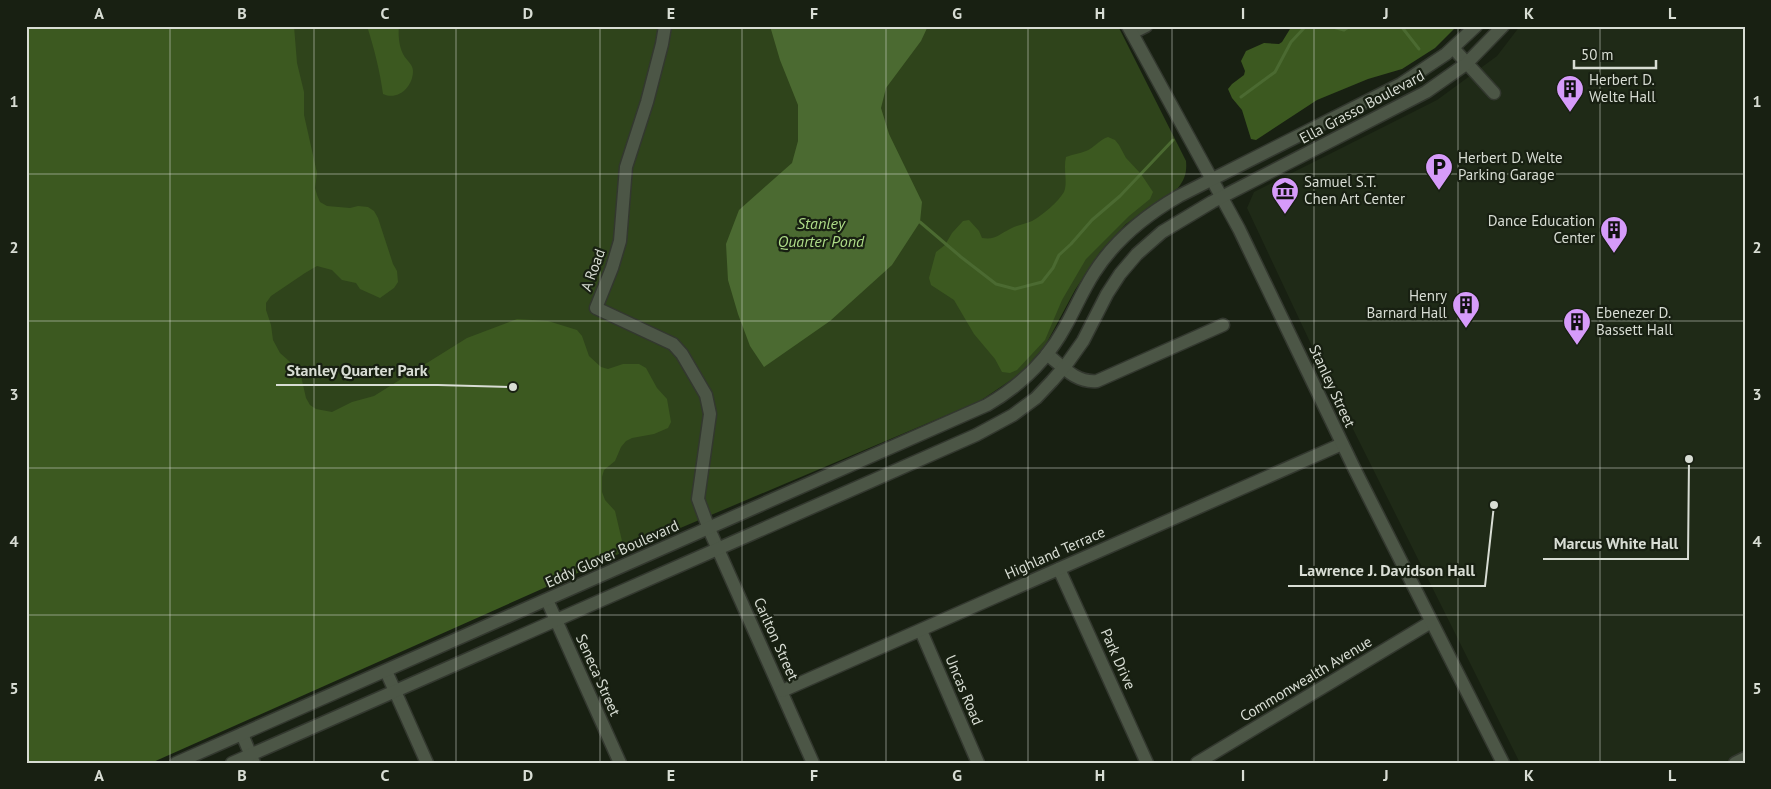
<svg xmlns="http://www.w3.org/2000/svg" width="1771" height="789" viewBox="0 0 1771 789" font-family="'PT Sans',sans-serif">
<rect width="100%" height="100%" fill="#182012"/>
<!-- built -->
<polygon fill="#1f2a17" points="1520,26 1745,26 1745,763 1520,763 1318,359 1247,208 1254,192 1437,100 1497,56"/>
<!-- green -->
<path fill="#2f441b" d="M26,26H1118L1186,161C1187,172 1185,179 1178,188L1126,224L1100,252L1075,290L1045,346L1020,374L980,401L126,763H26Z"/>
<!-- forest -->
<g fill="#3c5920">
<polygon points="26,26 294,26 297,63 304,92 304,115 317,173 315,188 317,195 320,202 327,206 350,208 358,206 368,207 374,211 378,218 393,264 397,271 398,282 394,288 380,298 360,289 356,283 342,280 332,270 317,266 305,273 271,296 266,303 266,310 271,325 273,340 280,353 298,369 301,376 306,398 310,405 316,409 332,412 352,402 374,396 467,338 517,319 548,321 577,330 582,336 589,356 601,367 608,369 623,364 639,364 646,368 657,388 667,399 671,422 668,428 654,434 632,438 626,441 621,447 615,461 604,470 602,477 602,492 605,500 615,511 622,541 614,553 598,564 151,763 26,763"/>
<path d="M367,26H399C398,35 399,46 403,54C406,60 413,64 413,71C413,87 398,101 383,94C380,71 374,48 367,26Z"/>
<polygon points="1295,26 1457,26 1435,48 1402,69 1368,79 1317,100 1256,140 1251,139 1242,110 1232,98 1228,89 1232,84 1244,75 1245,71 1241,61 1246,51 1264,43 1279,44 1282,42 1290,29"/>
<path d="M1108,137L1115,140L1119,145L1126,158L1141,174L1153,192L1150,199L1129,216L1086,259L1062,300L1045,340L1017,370L1010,373L1002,372L995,359L974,334L954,300L931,285L929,278L936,252L945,245L952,233L963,221L969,220L979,231L982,238C997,240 999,234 1010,229C1017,225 1025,224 1032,221C1043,215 1058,202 1064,192C1068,182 1063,169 1066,157C1073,154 1079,154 1086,151C1094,148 1099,140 1108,137Z"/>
</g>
<!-- water -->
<polygon fill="#4b6a31" points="770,26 928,26 921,41 886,88 881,108 889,134 922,202 920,222 892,265 830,321 764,367 750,346 738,314 728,280 726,244 739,210 792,163 798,141 798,105 780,60"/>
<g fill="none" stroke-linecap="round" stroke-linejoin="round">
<!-- stream -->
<g stroke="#4b6a31" stroke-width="3">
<polyline points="1329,26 1344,30 1350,26"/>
<polyline points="1401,26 1419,49"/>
<polyline points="1241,97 1275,72 1291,42 1306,26"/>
<polyline points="920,222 961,257 996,284 1015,289 1042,282 1053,268 1059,255 1071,244 1092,220 1120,196 1173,140"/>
</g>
<defs>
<g id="street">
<polyline points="665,26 662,44 647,102 626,167 620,241 612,268 596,308 673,344 682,354 706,395 710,414 698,499 709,529 813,763"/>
<polyline points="1132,33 1146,26"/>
<polyline points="1453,48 1494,93"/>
<path d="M1047,354C1063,367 1076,383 1097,381L1223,325"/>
<polyline points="1059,569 1147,763"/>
<polyline points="547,600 620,763"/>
<polyline points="921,631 978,763"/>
<polyline points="386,671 427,763"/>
<polyline points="782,691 1342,444"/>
<polyline points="242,734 254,763"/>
<polyline points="1197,763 1431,622"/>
</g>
<g id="secondary">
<polyline points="1128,26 1239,229 1355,470 1503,763"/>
<path d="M176,763L987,405C1020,386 1047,360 1065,327C1075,309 1083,290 1094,273C1115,240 1146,215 1179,196L1401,84L1446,54L1476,26"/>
<polyline points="232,763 976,435 1013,415 1036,398 1052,381 1066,365 1083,341 1107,294 1120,274 1137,254 1162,232 1212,202 1426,92 1466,64 1503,26"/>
<polyline points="1735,763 1745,758"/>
</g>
</defs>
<!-- street casing -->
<use href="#street" stroke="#33382f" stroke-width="15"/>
<!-- secondary casing -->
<use href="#secondary" stroke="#33382f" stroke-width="15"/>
<!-- street -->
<use href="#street" stroke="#4c5646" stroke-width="12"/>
<!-- secondary -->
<use href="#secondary" stroke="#4c5646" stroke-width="12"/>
</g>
<!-- grid -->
<path fill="none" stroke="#d8ddd4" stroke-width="1" stroke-opacity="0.55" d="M170,26V763M314,26V763M456,26V763M600,26V763M742,26V763M886,26V763M1028,26V763M1172,26V763M1314,26V763M1458,26V763M1600,26V763M26,174H1745M26,321H1745M26,468H1745M26,615H1745"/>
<!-- icons -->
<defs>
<symbol id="building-pin" viewBox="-11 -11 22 30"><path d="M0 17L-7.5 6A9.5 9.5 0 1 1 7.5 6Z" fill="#d69bfa" stroke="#182012"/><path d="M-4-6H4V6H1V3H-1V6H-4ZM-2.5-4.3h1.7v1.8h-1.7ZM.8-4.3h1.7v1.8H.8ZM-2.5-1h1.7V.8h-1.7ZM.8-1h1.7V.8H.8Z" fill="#111"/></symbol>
<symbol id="parking-pin" viewBox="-11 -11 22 30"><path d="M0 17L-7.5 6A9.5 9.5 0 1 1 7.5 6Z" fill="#d69bfa" stroke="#182012"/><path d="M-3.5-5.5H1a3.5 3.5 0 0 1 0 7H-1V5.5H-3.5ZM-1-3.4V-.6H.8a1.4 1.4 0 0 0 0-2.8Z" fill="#111"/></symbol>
<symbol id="museum-pin" viewBox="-11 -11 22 30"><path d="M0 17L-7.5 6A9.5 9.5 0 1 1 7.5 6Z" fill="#d69bfa" stroke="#182012"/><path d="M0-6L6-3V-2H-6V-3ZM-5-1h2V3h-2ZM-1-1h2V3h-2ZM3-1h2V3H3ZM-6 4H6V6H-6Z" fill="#111"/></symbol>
</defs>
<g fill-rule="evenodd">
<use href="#building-pin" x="1554" y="73" width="32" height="43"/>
<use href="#parking-pin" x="1423" y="151" width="32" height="43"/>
<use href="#museum-pin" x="1269" y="175" width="32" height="43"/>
<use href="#building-pin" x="1598" y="214" width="32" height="43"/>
<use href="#building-pin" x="1450" y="289" width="32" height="43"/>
<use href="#building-pin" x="1561" y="306" width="32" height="43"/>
</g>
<g text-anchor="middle" stroke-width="4.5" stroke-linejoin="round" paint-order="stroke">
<!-- poi labels -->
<g font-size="15" fill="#d8ddd4" stroke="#182012" text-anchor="start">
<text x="1589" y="85">Herbert D.<tspan x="1589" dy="17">Welte Hall</tspan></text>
<text x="1458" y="163">Herbert D. Welte<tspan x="1458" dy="17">Parking Garage</tspan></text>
<text x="1304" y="187">Samuel S.T.<tspan x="1304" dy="17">Chen Art Center</tspan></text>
<text x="1595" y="226" text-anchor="end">Dance Education<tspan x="1595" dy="17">Center</tspan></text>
<text x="1447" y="301" text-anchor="end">Henry<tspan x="1447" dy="17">Barnard Hall</tspan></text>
<text x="1596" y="318">Ebenezer D.<tspan x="1596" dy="17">Bassett Hall</tspan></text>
</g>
<!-- street labels -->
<g font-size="15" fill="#d8ddd4" stroke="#182012">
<text transform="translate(1362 107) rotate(-28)" y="5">Ella Grasso Boulevard</text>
<text transform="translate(593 270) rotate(-70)" y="5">A Road</text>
<text transform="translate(1332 386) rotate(65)" y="5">Stanley Street</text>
<text transform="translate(1055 553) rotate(-24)" y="5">Highland Terrace</text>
<text transform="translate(612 554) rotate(-24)" y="5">Eddy Glover Boulevard</text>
<text transform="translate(776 639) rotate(66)" y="5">Carlton Street</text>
<text transform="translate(1118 659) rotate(66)" y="5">Park Drive</text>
<text transform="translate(598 675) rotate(66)" y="5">Seneca Street</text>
<text transform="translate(1306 679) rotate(-31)" y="5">Commonwealth Avenue</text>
<text transform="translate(964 690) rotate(67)" y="5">Uncas Road</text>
</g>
<!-- water labels -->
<g font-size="16" font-style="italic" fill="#aedc88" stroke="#182012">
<text x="821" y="229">Stanley<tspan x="821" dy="18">Quarter Pond</tspan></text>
</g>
</g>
<!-- callouts -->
<path fill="none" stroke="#d8ddd4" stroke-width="2" d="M513 387L438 385H276M1689 459L1688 559H1543M1494 505L1485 586H1288"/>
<g fill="#d8ddd4" stroke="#182012" stroke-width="2">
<circle cx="513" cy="387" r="5"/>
<circle cx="1689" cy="459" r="5"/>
<circle cx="1494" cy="505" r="5"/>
</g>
<g font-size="16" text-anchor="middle" font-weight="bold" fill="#d8ddd4" stroke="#182012" stroke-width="4.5" stroke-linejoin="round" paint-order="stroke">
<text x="357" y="376">Stanley Quarter Park</text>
<text x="1616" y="549">Marcus White Hall</text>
<text x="1387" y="576">Lawrence J. Davidson Hall</text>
</g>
<!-- border -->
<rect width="1771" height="789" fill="none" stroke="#182012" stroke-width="55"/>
<!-- scale -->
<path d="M1574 60v8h82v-8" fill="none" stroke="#d8ddd4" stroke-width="2.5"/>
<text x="1581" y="60" font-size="15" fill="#d8ddd4" stroke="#182012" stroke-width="4" paint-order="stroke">50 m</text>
<rect x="28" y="28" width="1716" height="734" fill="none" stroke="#d8ddd4" stroke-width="2"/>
<g font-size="16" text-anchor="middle" font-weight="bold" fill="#d8ddd4">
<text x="99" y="19">A</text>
<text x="242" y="19">B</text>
<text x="385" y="19">C</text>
<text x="528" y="19">D</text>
<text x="671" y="19">E</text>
<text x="814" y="19">F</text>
<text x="957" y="19">G</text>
<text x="1100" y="19">H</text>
<text x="1243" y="19">I</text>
<text x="1386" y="19">J</text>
<text x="1529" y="19">K</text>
<text x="1672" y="19">L</text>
<text x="14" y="107">1</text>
<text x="1757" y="107">1</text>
<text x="14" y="253">2</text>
<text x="1757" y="253">2</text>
<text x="14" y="400">3</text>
<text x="1757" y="400">3</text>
<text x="14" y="547">4</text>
<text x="1757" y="547">4</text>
<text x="14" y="694">5</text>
<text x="1757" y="694">5</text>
<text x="99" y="781">A</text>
<text x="242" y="781">B</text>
<text x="385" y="781">C</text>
<text x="528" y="781">D</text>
<text x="671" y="781">E</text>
<text x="814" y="781">F</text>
<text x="957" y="781">G</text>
<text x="1100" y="781">H</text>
<text x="1243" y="781">I</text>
<text x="1386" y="781">J</text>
<text x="1529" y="781">K</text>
<text x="1672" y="781">L</text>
</g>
</svg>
